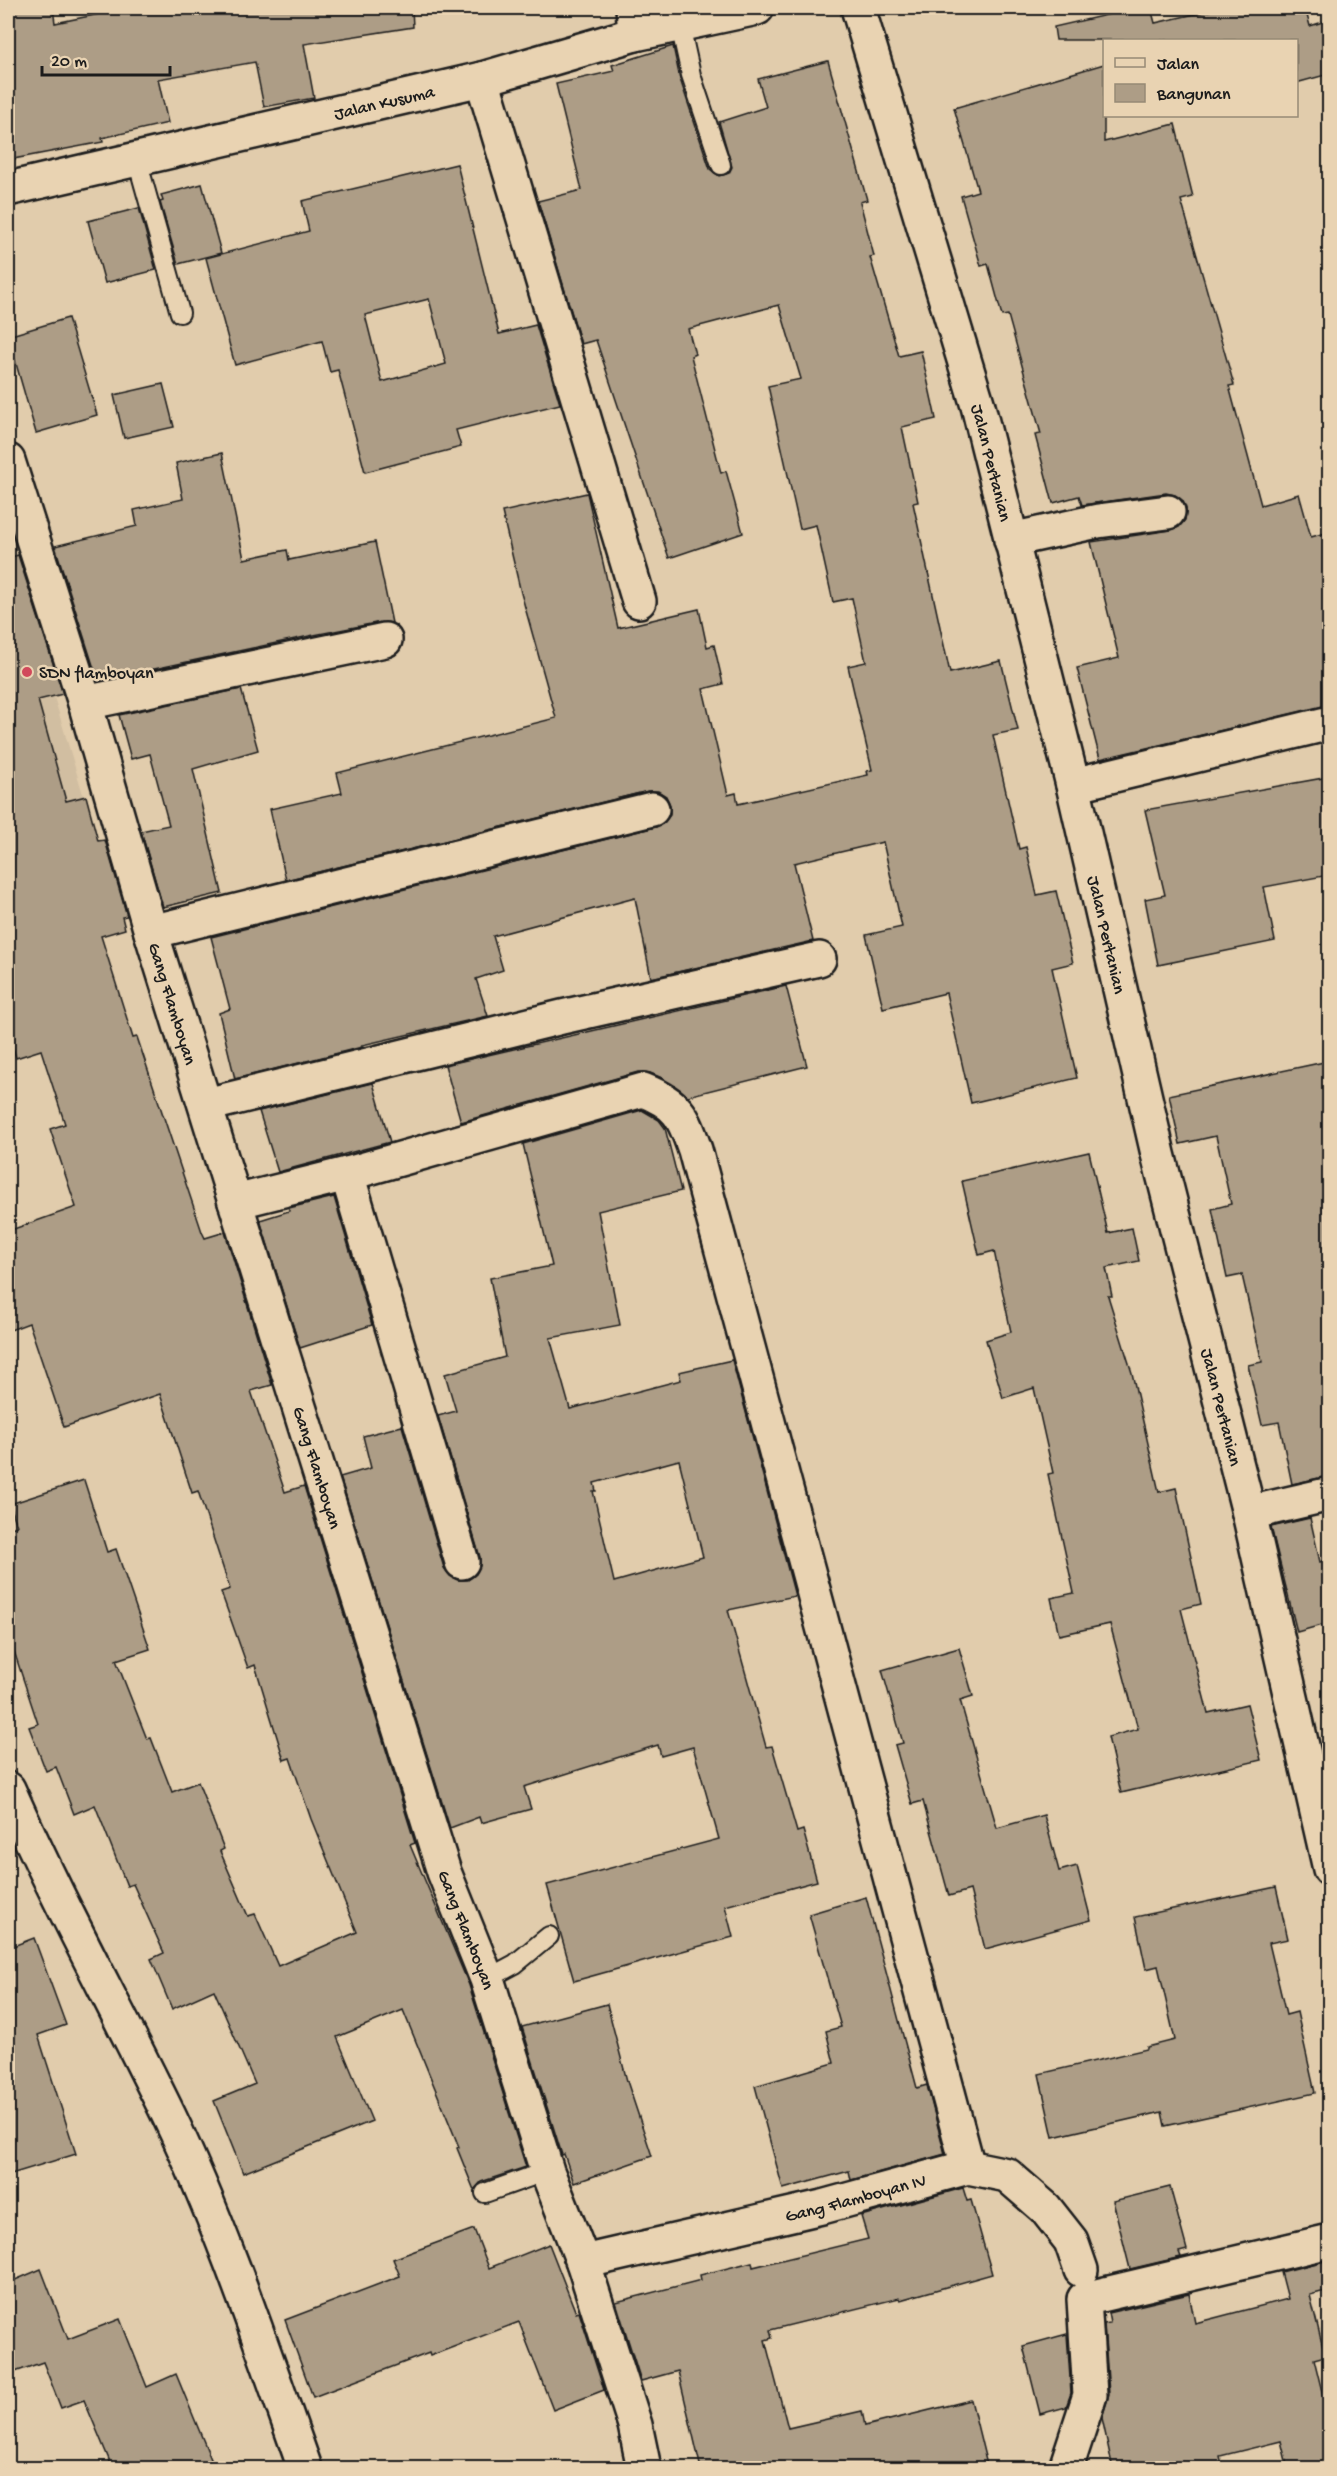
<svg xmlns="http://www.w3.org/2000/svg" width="1337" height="2476" viewBox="0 0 1337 2476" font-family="'Gochi Hand',sans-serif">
<rect width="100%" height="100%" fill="#e1ccac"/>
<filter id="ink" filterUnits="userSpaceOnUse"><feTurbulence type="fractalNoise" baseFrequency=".0167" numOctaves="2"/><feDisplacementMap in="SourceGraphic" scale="12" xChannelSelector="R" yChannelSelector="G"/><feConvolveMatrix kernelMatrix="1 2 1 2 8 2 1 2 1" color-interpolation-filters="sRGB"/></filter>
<g filter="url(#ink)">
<!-- built -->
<polygon fill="#d1bea1" points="8,542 85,801 8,824"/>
<!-- building -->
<g fill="#ad9d86" stroke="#1c1c1c" stroke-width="1.5" fill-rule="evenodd">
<polygon points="8,8 53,8 55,23 129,8 412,8 413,27 304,44 314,98 264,107 255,62 158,79 168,123 102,138 103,142 8,160"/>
<polygon points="1137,8 1151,8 1155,23 1221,8 1305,8 1310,26 1329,20 1329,74 1296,83 1296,40 1056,40 1054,27"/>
<polygon points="673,46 680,79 710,169 719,176 729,173 732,167 719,122 766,107 758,79 828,61 867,200 860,202 874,256 870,257 899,356 921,351 936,419 902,427 918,502 913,503 950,673 1001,661 1018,730 993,735 1019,849 1026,847 1037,895 1056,891 1073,963 1052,968 1077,1078 971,1103 946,993 883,1008 866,935 902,927 883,842 794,863 813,941 651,978 635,898 493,936 503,970 476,979 488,1016 362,1045 362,1047 235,1079 219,1013 230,1009 211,937 656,827 664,823 670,815 670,805 666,796 658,791 648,791 286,880 270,809 342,793 337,773 556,718 521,593 502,512 587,493 618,628 699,609 707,647 714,645 723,684 703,689 728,795 736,793 738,804 868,775 867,771 872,770 848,666 866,662 852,598 833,602 816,525 800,529 768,386 801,379 779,305 688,329 695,354 691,356 721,473 726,471 743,533 669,558 596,340 581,344 538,201 582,190 556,84 614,71 612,65"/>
<polygon points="1104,64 1104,142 1175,124 1193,197 1181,200 1234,385 1229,386 1261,505 1299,494 1311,537 1329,532 1329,705 1100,759 1077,668 1119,658 1091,542 1171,530 1179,527 1185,520 1186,509 1182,500 1175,495 1166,493 1082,505 1079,496 1053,503 1035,435 1041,434 1008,315 1002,316 988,264 981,266 961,196 978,191 954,108"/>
<path d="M457,164L499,334L536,325L560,404L456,430L461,447L365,472L338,370L330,372L322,341L235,365L206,258L309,231L302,201ZM429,299L446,364L382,382L365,315Z"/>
<polygon points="202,184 221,253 178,264 160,202 163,201 161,195"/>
<polygon points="139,208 156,270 105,283 88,221"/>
<polygon points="68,318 97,415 36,433 8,336"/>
<polygon points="163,384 174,427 124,438 114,395"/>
<polygon points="222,453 244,559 287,550 289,560 375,542 392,623 381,622 314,635 98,681 55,546 137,526 134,510 183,499 176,463"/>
<polygon points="18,555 63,694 38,700 66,801 86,796 98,841 105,840 127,916 122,917 125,929 101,936 133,1038 137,1037 202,1232 205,1238 225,1232 272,1385 251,1391 285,1492 304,1486 415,1843 410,1845 469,1985 526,2167 481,2182 474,2190 457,2148 459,2147 403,2010 337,2037 372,2121 243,2173 214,2101 255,2084 214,1990 172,2009 151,1959 164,1953 133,1884 127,1886 95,1805 74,1814 56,1767 46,1771 29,1727 38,1724 8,1633 8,1529 17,1526 10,1504 84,1480 107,1552 116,1549 150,1649 116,1660 147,1739 151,1738 172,1792 198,1782 224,1849 220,1851 248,1916 255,1914 278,1966 357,1932 311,1819 290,1758 284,1760 255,1665 248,1668 221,1592 230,1589 198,1491 192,1493 160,1394 64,1427 29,1323 8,1331 8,1231 76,1207 50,1129 65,1124 41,1050 16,1058 8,1030 8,558"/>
<polygon points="241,689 258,750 193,769 222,893 163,907 141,831 169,825 150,754 131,759 119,715"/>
<polygon points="1329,777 1329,875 1264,887 1275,941 1158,965 1145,899 1165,895 1145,810"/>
<polygon points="786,986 807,1066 688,1096 662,1078 650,1073 638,1072 461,1122 445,1065"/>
<polygon points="1329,1061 1329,1476 1292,1484 1279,1422 1262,1425 1248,1365 1262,1362 1242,1275 1227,1278 1212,1209 1231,1204 1216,1136 1180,1144 1169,1095"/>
<polygon points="373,1083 390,1142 278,1172 259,1111"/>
<path d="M642,1110L659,1120L665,1128L681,1191L598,1211L620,1325L550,1338L570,1409L681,1380L679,1372L732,1360L795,1596L728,1610L766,1747L772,1746L797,1832L803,1830L817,1881L725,1906L733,1937L574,1981L547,1885L719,1839L693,1747L661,1756L658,1745L524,1787L531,1809L481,1823L479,1817L450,1828L340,1477L371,1468L363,1436L402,1426L444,1568L450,1576L458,1580H468L476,1574L480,1566V1557L438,1416L456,1411L445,1374L505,1357L490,1278L552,1266L523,1144ZM679,1460L703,1557L614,1582L593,1491H596L594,1483Z"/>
<polygon points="1089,1152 1108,1233 1132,1228 1139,1261 1106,1268 1112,1296 1108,1296 1132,1373 1159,1492 1176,1488 1201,1604 1181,1609 1208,1713 1247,1704 1261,1760 1121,1793 1108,1737 1138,1729 1110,1624 1059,1635 1051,1598 1074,1593 1048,1474 1053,1473 1034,1388 1003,1398 986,1340 1011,1332 994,1251 979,1255 962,1181"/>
<polygon points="334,1197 372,1325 300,1348 260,1220 289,1211 289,1208"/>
<polygon points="1310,1518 1320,1562 1329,1559 1329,1623 1297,1632 1271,1527"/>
<polygon points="959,1648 973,1696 960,1700 997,1828 1044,1815 1059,1871 1077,1866 1091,1920 985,1949 970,1890 949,1896 923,1801 912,1804 895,1745 903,1743 882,1670"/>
<polygon points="1276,1887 1288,1939 1269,1943 1286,2015 1297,2012 1315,2093 1165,2126 1162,2112 1053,2137 1039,2074 1147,2049 1147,2047 1175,2040 1158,1966 1146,1969 1135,1917"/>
<polygon points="866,1897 917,2088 927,2085 945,2154 851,2180 849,2171 783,2189 755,2086 834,2063 826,2031 841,2027 809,1914"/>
<polygon points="34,1938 66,2025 38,2035 76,2154 8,2175 8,1948"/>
<polygon points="607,2004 627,2081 652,2156 574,2183 564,2154 562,2155 522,2027"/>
<polygon points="1170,2187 1187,2250 1179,2252 1181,2257 1130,2269 1113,2201"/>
<polygon points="963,2188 967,2201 971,2200 992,2274 900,2300 899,2298 770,2330 772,2338 765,2340 788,2428 862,2411 865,2426 971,2400 988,2469 701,2469 678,2371 641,2381 616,2302 701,2280 700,2275 752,2262 753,2267 868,2239 861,2216"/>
<polygon points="474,2229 489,2268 549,2244 576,2313 579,2312 604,2390 553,2410 519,2322 430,2356 429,2353 313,2397 285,2320 400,2276 393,2259"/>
<polygon points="1329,2260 1329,2290 1310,2295 1325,2356 1314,2359 1329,2420 1329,2469 1288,2469 1281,2441 1220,2456 1223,2469 1113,2469 1102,2418 1109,2394 1104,2324 1110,2323 1108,2313 1189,2294 1195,2323 1288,2299 1281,2272"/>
<polygon points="41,2269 68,2339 120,2319 147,2387 176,2374 215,2469 113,2469 84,2400 61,2408 43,2362 15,2372 8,2353 8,2283"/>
<polygon points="1067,2334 1071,2393 1066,2407 1040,2414 1023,2346"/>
</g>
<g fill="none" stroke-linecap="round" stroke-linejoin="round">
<defs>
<g id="lane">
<polyline points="680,25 691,75 721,165"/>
<polyline points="137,160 180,313"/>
<polyline points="487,1979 515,1964 549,1936"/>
<polyline points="485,2193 547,2171"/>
</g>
<g id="street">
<polyline points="633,8 635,34"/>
<path id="s1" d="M858,8L978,406L1073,785L1158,1154L1249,1513L1330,1869"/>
<polyline points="482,79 639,601"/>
<path id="s2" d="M8,461L85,703L151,932L444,1872L487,1979L547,2171L583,2262L635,2425L644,2468"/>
<polyline points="1011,540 1098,521 1168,512"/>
<polyline points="85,703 385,640"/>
<polyline points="1073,785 1330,723"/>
<polyline points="151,932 652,809"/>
<polyline points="206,1105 562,1017 819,959"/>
<polyline points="347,1174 462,1562"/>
<path d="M235,1202L347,1174L643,1090C678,1104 683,1115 695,1150L968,2167"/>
<polyline points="1249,1513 1330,1494"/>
<path d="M8,1789C57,1900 116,2007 169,2116C223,2229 263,2350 305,2468"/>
<path id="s3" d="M583,2262L822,2207L968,2167L1007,2175L1045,2208L1071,2241L1081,2270"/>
<polyline points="1066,2468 1090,2395 1084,2299 1330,2241"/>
</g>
<g id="secondary">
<path id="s4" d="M8,189L482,79L635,34L757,8"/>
</g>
</defs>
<!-- lane casing -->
<use href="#lane" stroke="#1c1c1c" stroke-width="22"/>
<!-- street casing -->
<use href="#street" stroke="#1c1c1c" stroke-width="38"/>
<!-- secondary casing -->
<use href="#secondary" stroke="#1c1c1c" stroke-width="38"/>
<!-- lane -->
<use href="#lane" stroke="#e9d3b2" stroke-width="18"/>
<!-- street -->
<use href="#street" stroke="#e9d3b2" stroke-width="33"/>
<!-- secondary -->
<use href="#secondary" stroke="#e9d3b2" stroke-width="33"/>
</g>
</g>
<!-- markers -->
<circle fill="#d1495b" stroke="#e9d3b2" stroke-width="2" cx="27" cy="672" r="6"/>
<g text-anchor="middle" stroke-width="5" stroke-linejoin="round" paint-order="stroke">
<!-- street labels -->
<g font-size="18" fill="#1c1c1c" stroke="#e9d3b2">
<text dy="6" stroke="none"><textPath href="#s4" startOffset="386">Jalan Kusuma</textPath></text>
<text dy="6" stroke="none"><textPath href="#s1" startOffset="474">Jalan Pertanian</textPath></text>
<text dy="6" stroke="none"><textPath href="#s1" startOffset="960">Jalan Pertanian</textPath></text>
<text dy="6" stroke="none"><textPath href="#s2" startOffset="567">Gang Flamboyan</textPath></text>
<text dy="6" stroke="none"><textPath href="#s1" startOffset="1446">Jalan Pertanian</textPath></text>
<text dy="6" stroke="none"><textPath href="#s2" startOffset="1053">Gang Flamboyan</textPath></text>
<text dy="6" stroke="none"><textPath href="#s2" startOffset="1539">Gang Flamboyan</textPath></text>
<text dy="6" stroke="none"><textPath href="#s3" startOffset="280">Gang Flamboyan IV</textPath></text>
</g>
<!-- poi labels -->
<g font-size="18" fill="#1c1c1c" stroke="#e9d3b2" text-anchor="start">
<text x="39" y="678">SDN flamboyan</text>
</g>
</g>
<!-- margin -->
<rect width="1337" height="2476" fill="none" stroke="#e9d3b2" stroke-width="30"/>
<rect x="15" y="15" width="1307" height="2446" fill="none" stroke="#1c1c1c" stroke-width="2" filter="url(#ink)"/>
<!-- legend -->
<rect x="1103" y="39" width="195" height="78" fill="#e9d3b2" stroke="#978a76" stroke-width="1.5"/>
<rect x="1115" y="58" width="30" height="9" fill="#e9d3b2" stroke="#978a76" stroke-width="1.5"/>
<text x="1157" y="69" font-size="18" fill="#1c1c1c">Jalan</text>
<rect x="1115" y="84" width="30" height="18" fill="#ad9d86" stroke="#978a76" stroke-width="1.5"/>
<text x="1157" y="99" font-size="18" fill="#1c1c1c">Bangunan</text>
<!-- scale -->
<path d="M42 66v9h128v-9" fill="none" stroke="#1c1c1c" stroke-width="3"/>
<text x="51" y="66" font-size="18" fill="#1c1c1c" stroke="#e9d3b2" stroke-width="4.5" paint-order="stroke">20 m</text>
</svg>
